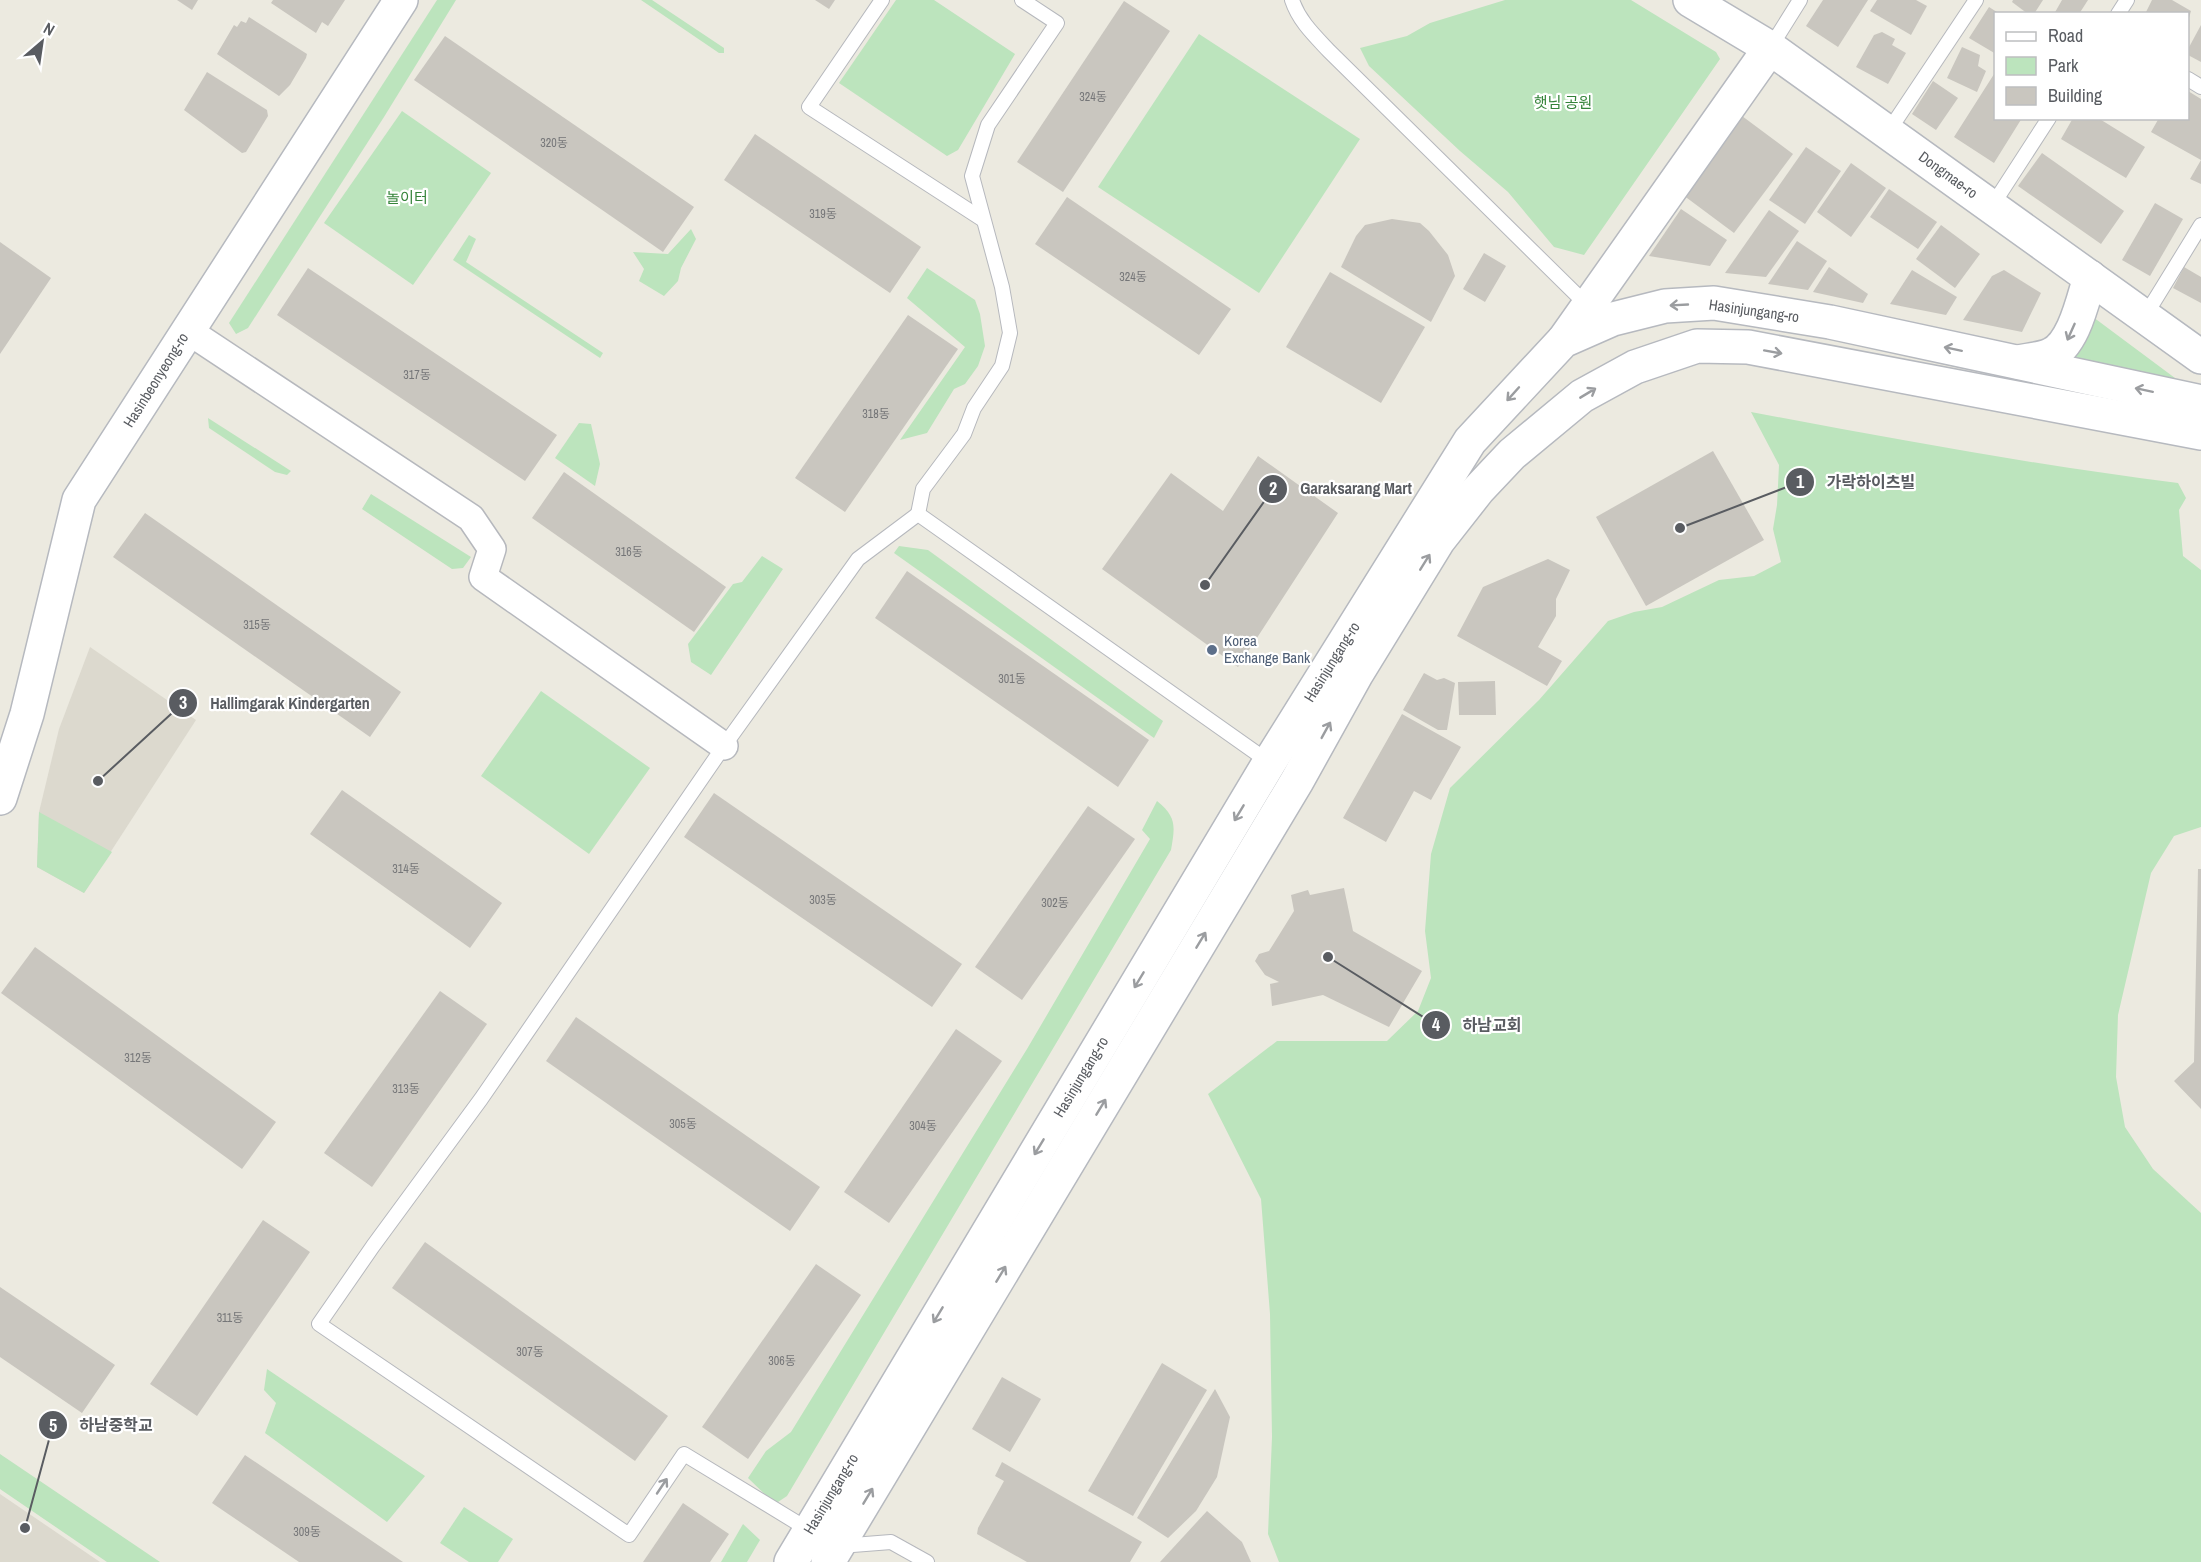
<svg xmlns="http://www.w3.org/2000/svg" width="2201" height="1562" viewBox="0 0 2201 1562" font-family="'Archivo Narrow','Noto Sans KR',sans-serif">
<rect width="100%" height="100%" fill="#eceae0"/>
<!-- education -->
<g fill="#dcd9ce">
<polygon points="90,647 196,720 84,893 37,867 39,812 59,729"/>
<polygon points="0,1494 100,1562 0,1562"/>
</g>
<!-- green -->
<g fill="#bce4bd">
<polygon points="437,0 456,0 384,117 248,328 236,334 229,323"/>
<polygon points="641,0 652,0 724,48 724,53 719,53"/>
<polygon points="896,0 934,0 1015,54 958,150 947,156 839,83"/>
<polygon points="1505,0 1631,0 1716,52 1720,59 1584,255 1554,247 1508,192 1460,151 1369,66 1360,48 1407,36 1430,23"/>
<polygon points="1199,34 1360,139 1259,293 1098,187"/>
<polygon points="402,111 491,173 413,285 324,223"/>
<polygon points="691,229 696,239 681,268 678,281 664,296 639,281 644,269 633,252 668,254"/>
<polygon points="469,235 476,239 466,262 603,353 600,358 453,260"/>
<polygon points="927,268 975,300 980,314 985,346 978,366 965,384 954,389 927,433 900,440 965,347 907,298"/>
<polygon points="2093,317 2183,384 2072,364 2084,341"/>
<path d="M1751,412C1893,439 2035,465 2178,483L2186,498L2179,510L2183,556L2201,570V827L2174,836L2151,873L2118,1015L2116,1077L2125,1127L2153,1169L2201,1213V1562H1279L1268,1534L1272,1437L1270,1314L1261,1199L1208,1094L1277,1041H1387L1418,1011L1431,978L1425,931L1431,854L1450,788L1539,700L1608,621L1634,612L1662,607L1719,580L1754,576L1781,562L1773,529L1777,505L1779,465Z"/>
<polygon points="208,418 291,471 287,475 275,472 209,428"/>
<polygon points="579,423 591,424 600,464 595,486 555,458"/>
<polygon points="371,494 471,557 463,568 452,569 362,509"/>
<polygon points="899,546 928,550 1163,721 1154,738 894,553"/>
<polygon points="762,556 783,569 711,675 691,662 688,644 733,584 742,582"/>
<polygon points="541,691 650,768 589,854 481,776"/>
<path d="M1157,801C1177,817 1175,827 1171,850L787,1496L775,1504L748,1478L766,1451L791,1432L1027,1049L1150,839L1142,830Z"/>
<polygon points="39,812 112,852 84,893 37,867"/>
<polygon points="267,1369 425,1476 387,1522 265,1433 276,1403 264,1390"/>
<polygon points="0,1454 160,1562 107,1562 0,1489"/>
<polygon points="464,1507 513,1539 498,1562 469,1562 440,1543"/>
<polygon points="743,1524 760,1540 747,1562 721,1562"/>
</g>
<!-- building -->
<g fill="#c9c6bf">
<polygon points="177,0 198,0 192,10"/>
<polygon points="273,0 345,0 328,26 322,22 316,33 271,3"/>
<polygon points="815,0 835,0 829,9"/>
<polygon points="1823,0 1868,0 1838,47 1806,26"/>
<polygon points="1877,0 1916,0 1927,6 1911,35 1870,11"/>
<polygon points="2013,0 2043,0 2034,14 2028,14 2012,2"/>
<polygon points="2062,0 2088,0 2079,14 2054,14"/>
<polygon points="2152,0 2172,0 2191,11 2188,21 2188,14 2145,14"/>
<polygon points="1124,1 1170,31 1063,192 1017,162"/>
<polygon points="1989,7 2000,14 1996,14 1996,54 1969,38"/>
<polygon points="249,17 307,54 306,58 290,85 279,96 217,54 234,25 237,27 241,21 246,23"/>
<polygon points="2201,25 2201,62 2188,55 2188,49"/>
<polygon points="1882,32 1895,39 1892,45 1906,53 1888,84 1856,67 1874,35"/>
<polygon points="445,36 694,207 663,252 414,80"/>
<polygon points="1962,47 1980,55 1978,66 1986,71 1977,92 1947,78"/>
<polygon points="1996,71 1996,118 2022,118 1994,163 1954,137"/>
<polygon points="207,72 267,110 268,116 246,152 242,153 184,110"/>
<polygon points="1933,81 1958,98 1936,130 1912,114"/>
<polygon points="2188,91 2201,99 2201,184 2190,179 2201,160 2151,132 2159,118 2188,118"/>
<polygon points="1742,116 1793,154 1734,233 1683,195"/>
<polygon points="2073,118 2098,118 2145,147 2126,178 2061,139"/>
<polygon points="755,134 921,247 890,293 724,180"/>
<polygon points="1806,147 1841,171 1805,224 1769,200"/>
<polygon points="2042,153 2124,211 2101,244 2018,186"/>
<polygon points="1851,163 1886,188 1851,237 1817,212"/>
<polygon points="1889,189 1937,222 1918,249 1870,217"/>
<polygon points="1067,197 1231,309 1199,355 1035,244"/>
<polygon points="2155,203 2183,219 2150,276 2122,260"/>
<polygon points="1681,209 1727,240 1710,266 1649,256"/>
<polygon points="1769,210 1799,231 1766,277 1725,273"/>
<polygon points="1392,219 1420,223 1429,231 1448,255 1455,276 1431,322 1341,267 1356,236 1365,225"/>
<polygon points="1941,225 1980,254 1955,288 1916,259"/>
<polygon points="1797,241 1827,261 1808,290 1768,284"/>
<polygon points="0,242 51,278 0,354"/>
<polygon points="1484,253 1506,266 1485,302 1463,289"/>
<polygon points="1829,267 1868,294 1863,303 1813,292"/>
<polygon points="2184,267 2201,277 2201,303 2173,288"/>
<polygon points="308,268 557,435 525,481 277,315"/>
<polygon points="1912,270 1957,297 1946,315 1890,304"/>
<polygon points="2004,270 2041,293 2022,332 1963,320 1992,276"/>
<polygon points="1330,272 1425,327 1381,403 1286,347"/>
<polygon points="908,315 958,349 845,512 795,478"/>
<polygon points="1713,451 1764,540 1646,606 1596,517"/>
<polygon points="1258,456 1338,513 1238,667 1102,569 1171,473 1223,511"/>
<polygon points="564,472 726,587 694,632 532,518"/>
<polygon points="145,513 401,692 370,737 113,557"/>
<polygon points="1548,559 1570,570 1556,599 1556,616 1538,647 1562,661 1547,686 1457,636 1483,587"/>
<polygon points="907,571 1149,740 1118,787 875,618"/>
<polygon points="1424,673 1437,680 1444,678 1455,683 1447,730 1438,730 1403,710"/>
<polygon points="1495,681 1496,715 1459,715 1458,682"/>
<polygon points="1402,714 1461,747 1431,800 1414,791 1386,842 1343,818"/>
<polygon points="342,790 502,903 470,948 310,834"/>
<polygon points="714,793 962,964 932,1007 684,837"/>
<polygon points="1088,806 1135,839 1022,1000 975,967"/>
<polygon points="2198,869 2201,869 2201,1109 2174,1081 2194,1062"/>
<polygon points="1344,888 1353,931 1422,971 1389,1027 1323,995 1272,1006 1270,984 1279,982 1265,975 1255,961 1259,954 1269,951 1294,911 1291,895 1308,890 1310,895"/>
<polygon points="35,947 276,1122 242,1169 1,993"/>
<polygon points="440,991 487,1024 372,1187 324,1153"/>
<polygon points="576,1017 820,1187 790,1231 546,1061"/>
<polygon points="956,1029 1002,1061 889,1223 844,1192"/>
<polygon points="263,1220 310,1252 197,1416 150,1384"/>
<polygon points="425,1242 668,1416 635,1461 392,1288"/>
<polygon points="816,1264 861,1295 748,1459 702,1427"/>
<polygon points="0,1287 115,1365 82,1413 0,1357"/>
<polygon points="1162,1363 1207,1390 1133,1516 1088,1491"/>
<polygon points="1002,1377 1041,1399 1010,1452 972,1429"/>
<polygon points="1215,1389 1230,1417 1217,1477 1196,1511 1168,1538 1137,1518"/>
<polygon points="245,1455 403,1562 299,1562 212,1503"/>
<polygon points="1002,1462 1142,1542 1130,1562 1027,1562 977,1534 978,1528 1004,1481 995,1476"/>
<polygon points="683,1503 729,1534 710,1562 643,1562"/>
<polygon points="1207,1511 1242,1542 1251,1562 1160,1562"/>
</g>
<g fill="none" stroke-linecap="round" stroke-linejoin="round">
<defs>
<g id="lane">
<polyline points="882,0 809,107 982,219"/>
<path d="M1292,0C1299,21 1314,35 1329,51L1588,306"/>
<polyline points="2118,14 2127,0"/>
<polyline points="1770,48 1800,0"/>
<polyline points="2188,79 2201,87"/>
<polyline points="1888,132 1976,0"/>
<polyline points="1992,206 2049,118"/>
<polyline points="2145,316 2201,225"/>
<polyline points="918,514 923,489 964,434 974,408 1002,366 1010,333 1002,287 972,176 988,125 1057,23 1022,0"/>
<polyline points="809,1530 684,1454 629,1535 319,1324 373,1246 481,1099 724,746 858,559 918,514 1269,762"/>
<polyline points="840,1546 891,1542 927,1562"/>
</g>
<polyline id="street" points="187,330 471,518 492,549 483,577 724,746"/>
<g id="secondary">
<polyline points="1690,0 1770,48 2201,357"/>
<polyline points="1564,340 1770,48"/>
<path d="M2018,362C2028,360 2041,359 2050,355C2074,345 2083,299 2090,277"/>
<polyline points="0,798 27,714 79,500 401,0"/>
<polyline points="791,1562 1269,763 1470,441 1563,341 1613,319 1665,306 1714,303 1830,322 2201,402"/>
<polyline points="828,1562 1297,781 1357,673 1438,541 1478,490 1512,454 1582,396 1635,367 1697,346 1748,347 2201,433"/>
</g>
</defs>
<!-- lane casing -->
<use href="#lane" stroke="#b6b8bd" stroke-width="16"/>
<!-- street casing -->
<use href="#street" stroke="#b6b8bd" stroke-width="30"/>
<!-- secondary casing -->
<use href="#secondary" stroke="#b6b9bf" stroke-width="36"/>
<!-- lane -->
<use href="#lane" stroke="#fff" stroke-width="14"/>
<!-- street -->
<use href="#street" stroke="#fff" stroke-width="27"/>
<!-- secondary -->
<use href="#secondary" stroke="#fff" stroke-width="33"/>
</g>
<!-- one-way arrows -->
<defs><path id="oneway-shaft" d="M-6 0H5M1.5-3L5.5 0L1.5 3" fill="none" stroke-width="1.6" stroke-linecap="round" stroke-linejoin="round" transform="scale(1.5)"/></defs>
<g stroke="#9b9da0">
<use href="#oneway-shaft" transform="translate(1679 305) rotate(177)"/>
<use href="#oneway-shaft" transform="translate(2071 332) rotate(114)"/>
<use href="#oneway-shaft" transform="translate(1953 349) rotate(-168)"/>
<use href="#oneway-shaft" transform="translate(1773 352) rotate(10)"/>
<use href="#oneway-shaft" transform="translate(2144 390) rotate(-168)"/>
<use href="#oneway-shaft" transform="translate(1588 393) rotate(-31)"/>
<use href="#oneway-shaft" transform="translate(1513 394) rotate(132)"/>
<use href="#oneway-shaft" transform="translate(1425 562) rotate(-58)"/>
<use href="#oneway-shaft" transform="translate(1326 730) rotate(-61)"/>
<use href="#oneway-shaft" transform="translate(1239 813) rotate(121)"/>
<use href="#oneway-shaft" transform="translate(1201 940) rotate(-59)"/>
<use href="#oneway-shaft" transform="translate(1139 980) rotate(121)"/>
<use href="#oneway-shaft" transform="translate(1101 1107) rotate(-59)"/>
<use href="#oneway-shaft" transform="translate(1039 1147) rotate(121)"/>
<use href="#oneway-shaft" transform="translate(1001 1274) rotate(-59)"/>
<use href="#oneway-shaft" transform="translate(938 1315) rotate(121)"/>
<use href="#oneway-shaft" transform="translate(662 1486) rotate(-56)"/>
<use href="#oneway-shaft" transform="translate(868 1496) rotate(-59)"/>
</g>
<!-- markers -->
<circle fill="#5c6f8a" stroke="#fff" stroke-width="2" cx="1212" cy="650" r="6"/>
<g text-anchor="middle" stroke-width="4.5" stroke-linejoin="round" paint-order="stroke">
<!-- number labels -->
<g font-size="12" fill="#757678">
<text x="1093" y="101">324동</text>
<text x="554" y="147">320동</text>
<text x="823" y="218">319동</text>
<text x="1133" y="281">324동</text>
<text x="417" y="379">317동</text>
<text x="876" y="418">318동</text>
<text x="629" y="556">316동</text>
<text x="257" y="629">315동</text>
<text x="1012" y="683">301동</text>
<text x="406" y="873">314동</text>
<text x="823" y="904">303동</text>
<text x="1055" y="907">302동</text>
<text x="138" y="1062">312동</text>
<text x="406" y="1093">313동</text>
<text x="683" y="1128">305동</text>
<text x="923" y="1130">304동</text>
<text x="230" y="1322">311동</text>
<text x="530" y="1356">307동</text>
<text x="782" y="1365">306동</text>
<text x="307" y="1536">309동</text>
</g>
<!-- park labels -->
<g font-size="15" fill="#35843a" stroke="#fff">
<text x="1563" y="108">햇님 공원</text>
<text x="407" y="203">놀이터</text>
</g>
<!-- street labels -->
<g font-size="15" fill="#595c61" stroke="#fff">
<text transform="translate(1948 175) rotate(36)" y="5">Dongmae-ro</text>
<text transform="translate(1754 311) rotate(8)" y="5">Hasinjungang-ro</text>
<text transform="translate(156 380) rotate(-58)" y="5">Hasinbeonyeong-ro</text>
<text transform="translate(1332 662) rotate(-58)" y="5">Hasinjungang-ro</text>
<text transform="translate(1081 1077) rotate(-59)" y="5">Hasinjungang-ro</text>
<text transform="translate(831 1494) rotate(-59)" y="5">Hasinjungang-ro</text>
</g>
<!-- service labels -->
<g font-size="15" fill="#4e5e75" stroke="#fff" text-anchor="start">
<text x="1224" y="646">Korea<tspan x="1224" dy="17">Exchange Bank</tspan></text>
</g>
</g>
<!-- callouts -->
<path fill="none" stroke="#595c61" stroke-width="2" d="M1680 528L1800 482M1205 585L1273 489M98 781L183 703M1328 957L1436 1025M25 1528L53 1425"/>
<g fill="#595c61" stroke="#fff" stroke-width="2">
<circle cx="1680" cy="528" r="6"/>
<circle cx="1205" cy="585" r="6"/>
<circle cx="98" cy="781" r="6"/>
<circle cx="1328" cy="957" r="6"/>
<circle cx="25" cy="1528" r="6"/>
<circle cx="1800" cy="482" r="15"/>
<circle cx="1273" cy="489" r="15"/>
<circle cx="183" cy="703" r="15"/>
<circle cx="1436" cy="1025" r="15"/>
<circle cx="53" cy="1425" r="15"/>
</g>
<g font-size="18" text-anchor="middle" font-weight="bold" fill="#fff">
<text x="1800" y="488">1</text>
<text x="1273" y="495">2</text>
<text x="183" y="709">3</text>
<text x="1436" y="1031">4</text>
<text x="53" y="1432">5</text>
</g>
<g font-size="16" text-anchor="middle" font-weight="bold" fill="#595c61" stroke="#fff" stroke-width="4.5" stroke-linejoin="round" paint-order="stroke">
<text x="1871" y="488">가락하이츠빌</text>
<text x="1356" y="494">Garaksarang Mart</text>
<text x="290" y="709">Hallimgarak Kindergarten</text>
<text x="1492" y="1031">하남교회</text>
<text x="116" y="1431">하남중학교</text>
</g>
<!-- legend -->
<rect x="1994" y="12" width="195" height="108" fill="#ffffff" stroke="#bdbec0" stroke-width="1.5"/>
<rect x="2006" y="32" width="30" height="9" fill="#ffffff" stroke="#bdbec0" stroke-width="1.5"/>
<text x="2048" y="42" font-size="18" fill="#595c61">Road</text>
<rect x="2006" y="57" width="30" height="18" fill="#bce4bd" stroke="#bdbec0" stroke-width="1.5"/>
<text x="2048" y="72" font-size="18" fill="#595c61">Park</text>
<rect x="2006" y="87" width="30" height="18" fill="#c9c6bf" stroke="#bdbec0" stroke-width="1.5"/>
<text x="2048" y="102" font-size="18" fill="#595c61">Building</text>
<!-- north arrow -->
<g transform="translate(42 42) rotate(29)" stroke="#ffffff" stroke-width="4.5" paint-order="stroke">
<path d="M0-4.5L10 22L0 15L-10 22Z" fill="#595c61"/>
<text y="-9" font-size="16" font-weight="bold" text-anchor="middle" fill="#595c61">N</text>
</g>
</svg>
